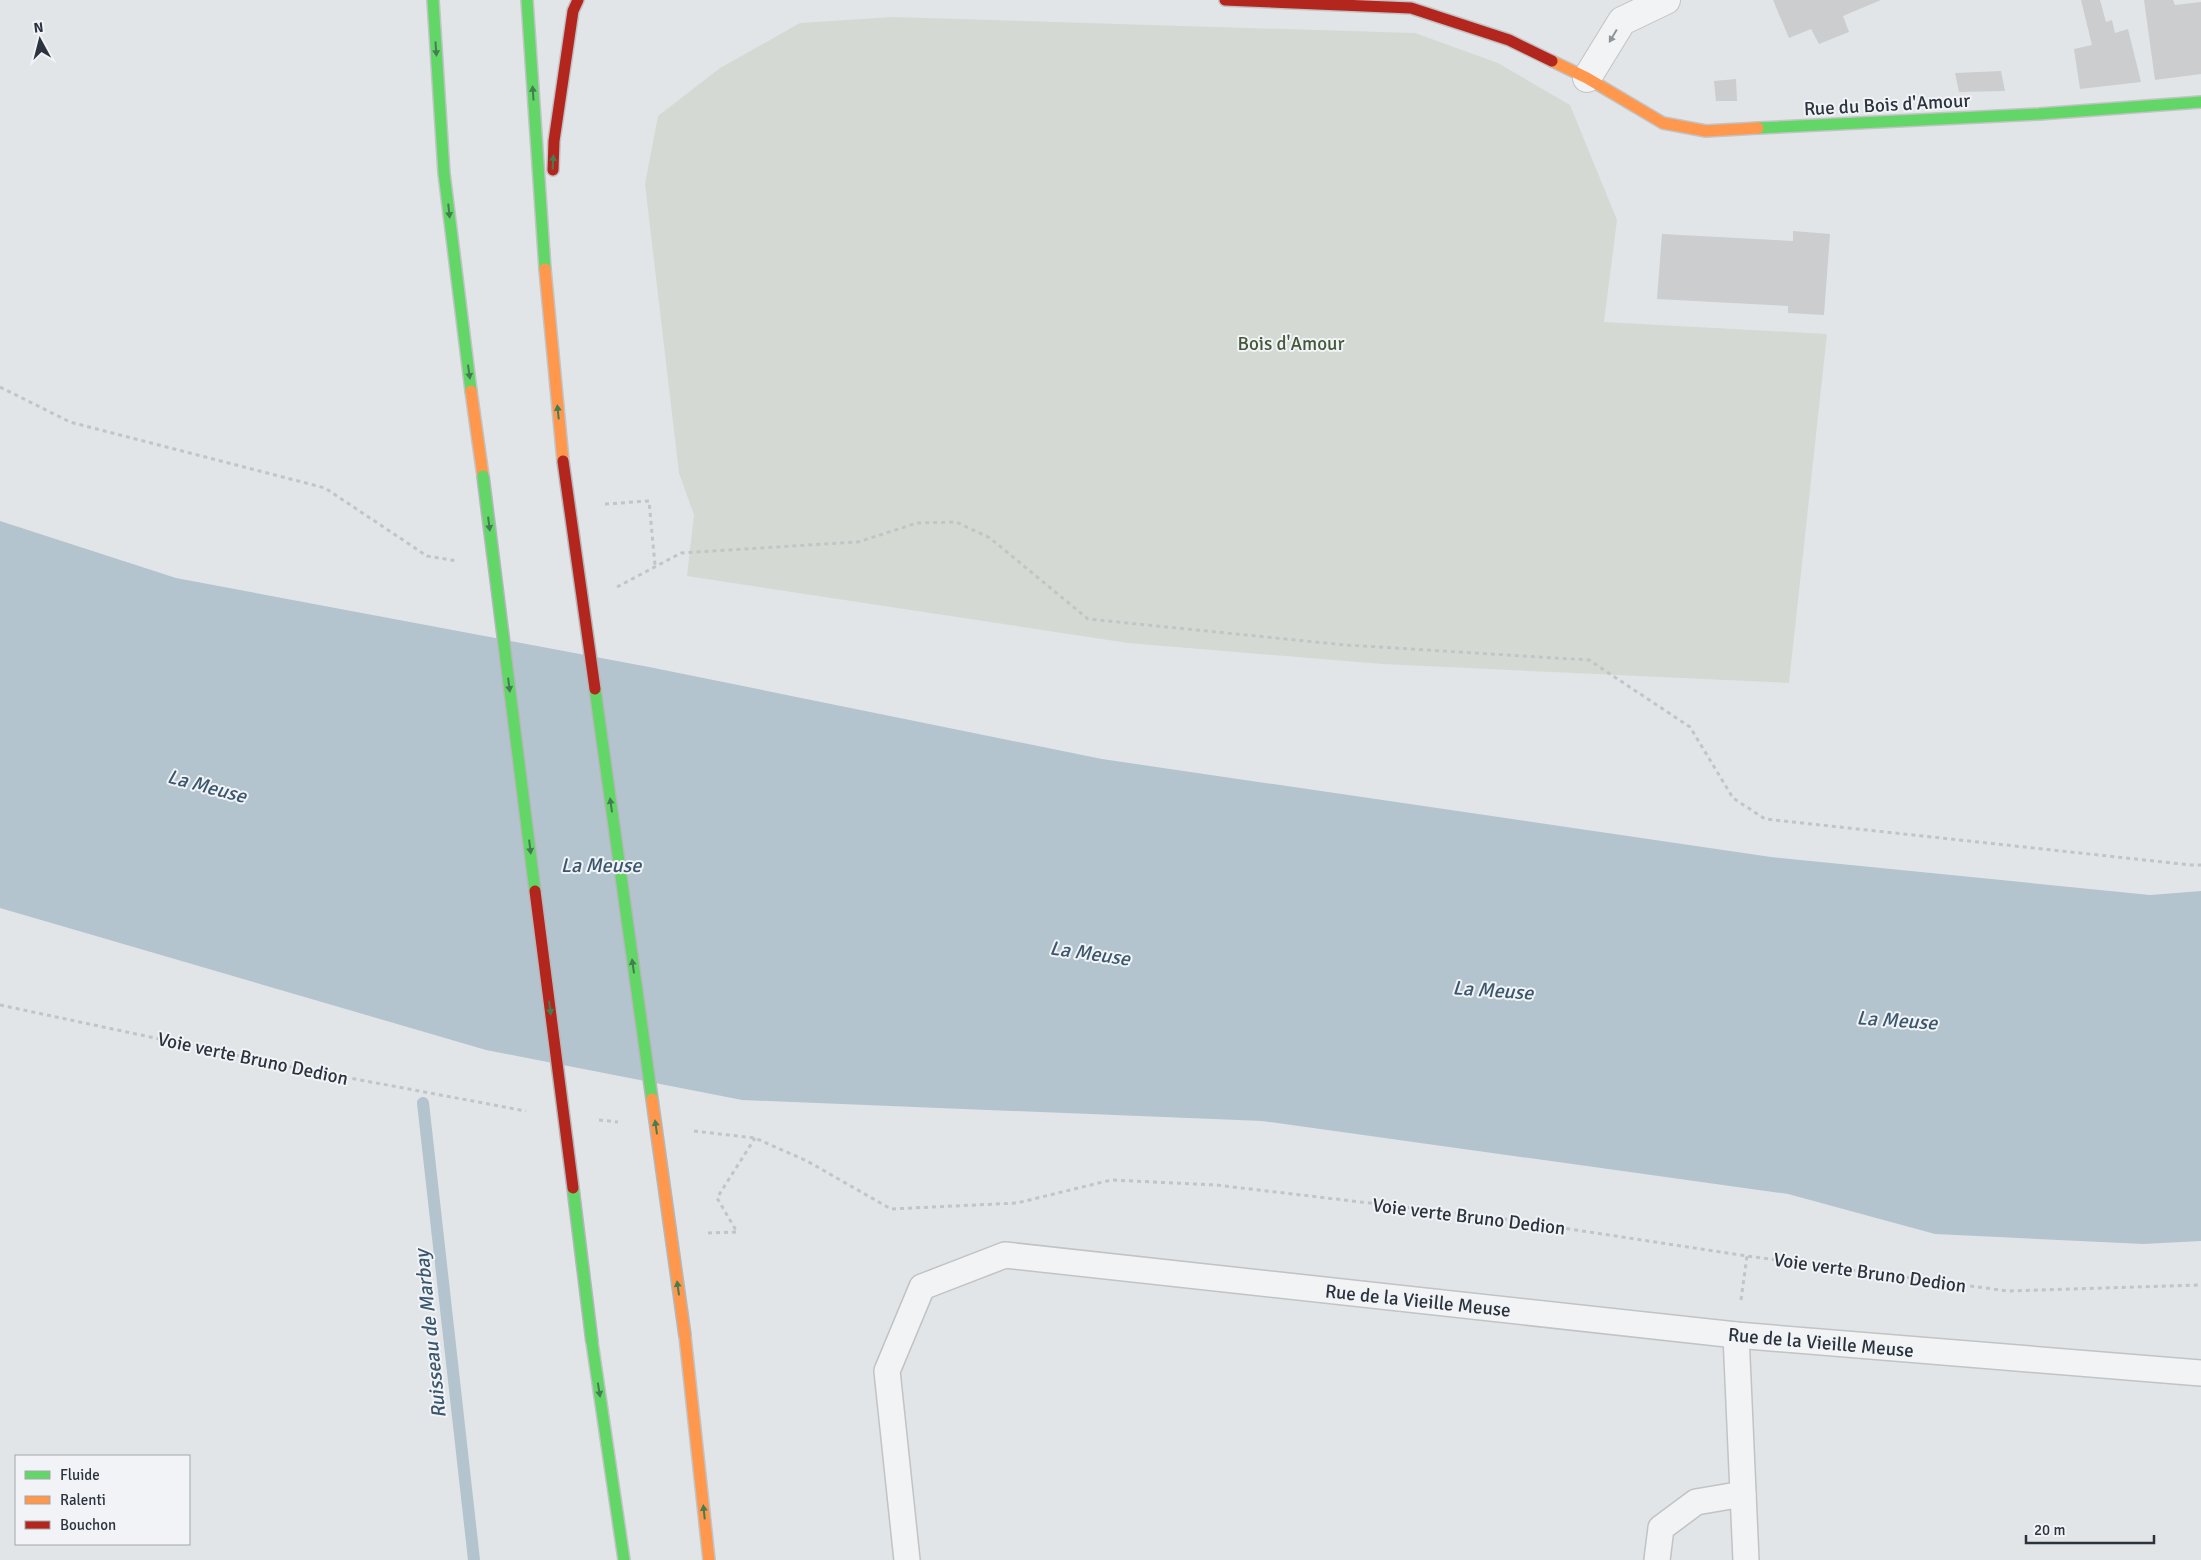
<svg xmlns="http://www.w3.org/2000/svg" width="2201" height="1560" viewBox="0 0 2201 1560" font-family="Signika,sans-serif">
<rect width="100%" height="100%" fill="#e2e5e7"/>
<!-- green -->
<polygon fill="#d4dad3" points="892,17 1415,33 1498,63 1570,105 1617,220 1604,322 1827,334 1789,683 1382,664 1128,643 687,576 694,515 679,473 645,184 658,116 720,68 800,23"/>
<!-- water -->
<polygon fill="#b4c4ce" points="0,521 176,578 649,667 1102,759 1771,857 2150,895 2201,891 2201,1241 2143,1244 1935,1234 1788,1194 1262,1121 742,1100 486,1050 0,908"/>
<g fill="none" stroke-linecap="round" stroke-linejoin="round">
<!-- stream -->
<polyline stroke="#b4c4ce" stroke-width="12" points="423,1103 474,1560"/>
</g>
<!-- building -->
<g fill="#cbcdcf">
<polygon points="1773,0 1881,0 1843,16 1849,32 1819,44 1811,29 1789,38"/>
<polygon points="2081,0 2100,0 2106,22 2112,20 2115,33 2128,29 2141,82 2080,89 2074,49 2092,45"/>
<polygon points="2144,0 2173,0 2175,5 2201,2 2201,74 2155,80"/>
<polygon points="2001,71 2005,91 1959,92 1955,73"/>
<polygon points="1736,79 1737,101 1716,101 1714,81"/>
<polygon points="1793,231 1830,234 1824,315 1788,313 1788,306 1657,299 1662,234 1793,241"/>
</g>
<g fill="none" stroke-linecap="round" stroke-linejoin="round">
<defs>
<g id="lane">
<polyline points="1736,1335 1746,1560"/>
<polyline points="907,1560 887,1371 922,1287 1005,1255 1736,1335 2201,1373"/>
<polyline points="1657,1560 1661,1528 1696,1502 1743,1494"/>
</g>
<polyline id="street" points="1587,78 1622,21 1666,0"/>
<g id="fast">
<polyline points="433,0 444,173 471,391"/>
<polyline points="527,0 545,269"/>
<polyline points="1758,128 2039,114 2201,102"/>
<polyline points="592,1342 624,1560"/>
</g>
<g id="slow">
<polyline points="1552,61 1587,78 1663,123 1706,131 1758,128"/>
<polyline points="545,269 563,461"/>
<polyline points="471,391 483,476"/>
<polyline points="685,1336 709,1560"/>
</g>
<g id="jam">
<polyline points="1225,0 1411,8 1509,40 1552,61"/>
<polyline points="553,170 554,141 573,11 578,0"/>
</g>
</defs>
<!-- lane casing -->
<use href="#lane" stroke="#c1c3c5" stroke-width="28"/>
<!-- street casing -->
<use href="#street" stroke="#c1c3c5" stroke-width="30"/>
<!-- fast casing -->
<use href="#fast" stroke="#c1c3c5" stroke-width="14"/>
<!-- slow casing -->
<use href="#slow" stroke="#c1c3c5" stroke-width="14"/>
<!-- jam casing -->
<use href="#jam" stroke="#c1c3c5" stroke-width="14"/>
<!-- path -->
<g stroke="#c2c5c7" stroke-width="3" stroke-dasharray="4 4" stroke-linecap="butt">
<polyline points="0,387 70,422 325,488 427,556 457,561"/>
<polyline points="605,504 649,501 655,565"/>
<polyline points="617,587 681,553 858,542 917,523 956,522 990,538 1088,619 1345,645 1589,660 1690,727 1733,798 1765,819 2191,865 2201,865"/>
<polyline points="0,1005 291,1067 526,1111"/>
<polyline points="599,1120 618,1122"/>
<polyline points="694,1131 755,1138 807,1161 891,1209 1017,1203 1111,1180 1216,1185 1497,1218 1747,1256 2008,1291 2201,1285"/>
<polyline points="708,1233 737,1232 717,1198 755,1138"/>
<polyline points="1741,1300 1747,1256"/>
</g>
<!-- lane -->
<use href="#lane" stroke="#f1f3f4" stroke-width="25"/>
<!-- street -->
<use href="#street" stroke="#f1f3f4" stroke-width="28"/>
<!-- fast -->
<use href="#fast" stroke="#63d668" stroke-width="11"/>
<!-- slow -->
<use href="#slow" stroke="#ff974d" stroke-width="11"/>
<!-- jam -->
<use href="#jam" stroke="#b3261e" stroke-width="11"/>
<defs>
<g id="fast-bridge">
<polyline points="483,476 535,891"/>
<polyline points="595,689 652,1099"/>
<polyline points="573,1188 592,1342"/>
</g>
<polyline id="slow-bridge" points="652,1099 685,1336"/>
<g id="jam-bridge">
<polyline points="563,461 595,689"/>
<polyline points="535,891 573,1188"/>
</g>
</defs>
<!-- fast-bridge casing -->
<use href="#fast-bridge" stroke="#b5b8bb" stroke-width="14" stroke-linecap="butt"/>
<!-- slow-bridge casing -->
<use href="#slow-bridge" stroke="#b5b8bb" stroke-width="14" stroke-linecap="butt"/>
<!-- jam-bridge casing -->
<use href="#jam-bridge" stroke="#b5b8bb" stroke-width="14" stroke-linecap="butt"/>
<!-- fast-bridge -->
<use href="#fast-bridge" stroke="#63d668" stroke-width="11"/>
<!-- slow-bridge -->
<use href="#slow-bridge" stroke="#ff974d" stroke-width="11"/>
<!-- jam-bridge -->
<use href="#jam-bridge" stroke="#b3261e" stroke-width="11"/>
</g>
<!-- one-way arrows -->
<defs><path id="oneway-solid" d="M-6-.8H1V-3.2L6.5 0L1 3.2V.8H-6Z" transform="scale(1.25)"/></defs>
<use fill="#8e9499" href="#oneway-solid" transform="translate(1613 36) rotate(121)"/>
<g fill="#447d51">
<use href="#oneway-solid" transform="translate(436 49) rotate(86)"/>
<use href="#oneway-solid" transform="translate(533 93) rotate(-94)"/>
<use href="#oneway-solid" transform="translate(553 162) rotate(-87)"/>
<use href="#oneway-solid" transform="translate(449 211) rotate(84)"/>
<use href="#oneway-solid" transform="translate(469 372) rotate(82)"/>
<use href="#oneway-solid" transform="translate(558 412) rotate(-96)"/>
<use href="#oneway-solid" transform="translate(489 524) rotate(83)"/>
<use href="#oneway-solid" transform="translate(509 685) rotate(83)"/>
<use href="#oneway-solid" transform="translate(611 805) rotate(-98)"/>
<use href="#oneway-solid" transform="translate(530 847) rotate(83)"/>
<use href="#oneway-solid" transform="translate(633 966) rotate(-98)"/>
<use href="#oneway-solid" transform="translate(550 1008) rotate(83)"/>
<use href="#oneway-solid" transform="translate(656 1127) rotate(-98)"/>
<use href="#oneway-solid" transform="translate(678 1288) rotate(-98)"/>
<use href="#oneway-solid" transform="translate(599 1390) rotate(81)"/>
<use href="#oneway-solid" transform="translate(704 1512) rotate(-96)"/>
</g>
<g text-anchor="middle" stroke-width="4" stroke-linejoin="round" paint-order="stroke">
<!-- street labels -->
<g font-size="19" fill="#2b343e" stroke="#f1f3f6">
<text transform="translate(1887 104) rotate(-3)" y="7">Rue du Bois d'Amour</text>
<text transform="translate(253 1058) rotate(12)" y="7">Voie verte Bruno Dedion</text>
<text transform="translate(1469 1216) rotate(7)" y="7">Voie verte Bruno Dedion</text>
<text transform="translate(1870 1272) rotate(8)" y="7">Voie verte Bruno Dedion</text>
<text transform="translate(1418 1300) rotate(6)" y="7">Rue de la Vieille Meuse</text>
<text transform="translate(1821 1342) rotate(5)" y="7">Rue de la Vieille Meuse</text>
</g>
<!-- park labels -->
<g font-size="19" fill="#44583a" stroke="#f1f3f6">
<text x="1291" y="350">Bois d'Amour</text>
</g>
<!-- water labels -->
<g font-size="20" font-style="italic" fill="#3a576d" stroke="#f1f3f6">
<text transform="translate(207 786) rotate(15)" y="7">La Meuse</text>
<text x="601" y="872">La Meuse</text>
<text transform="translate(1090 953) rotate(8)" y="7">La Meuse</text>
<text transform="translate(1493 990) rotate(4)" y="7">La Meuse</text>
<text transform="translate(1897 1020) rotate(4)" y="7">La Meuse</text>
<text transform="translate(430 1334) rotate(-96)" y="7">Ruisseau de Marbay</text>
</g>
</g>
<!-- legend -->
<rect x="15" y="1455" width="175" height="90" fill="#f1f3f6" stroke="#a2a7ac"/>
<rect x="25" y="1471" width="25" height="8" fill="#63d668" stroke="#a2a7ac"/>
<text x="60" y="1480" font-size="15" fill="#2b343e">Fluide</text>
<rect x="25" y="1496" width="25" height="8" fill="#ff974d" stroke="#a2a7ac"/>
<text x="60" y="1505" font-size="15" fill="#2b343e">Ralenti</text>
<rect x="25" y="1521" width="25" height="8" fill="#b3261e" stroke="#a2a7ac"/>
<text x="60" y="1530" font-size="15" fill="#2b343e">Bouchon</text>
<!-- north arrow -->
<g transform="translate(40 40) rotate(353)" stroke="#f1f3f6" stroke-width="4" paint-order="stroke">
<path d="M0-4L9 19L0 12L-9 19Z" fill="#2b343e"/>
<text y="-8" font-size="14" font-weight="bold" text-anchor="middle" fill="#2b343e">N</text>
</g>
<!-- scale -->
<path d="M2026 1535v8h128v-8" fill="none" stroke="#2b343e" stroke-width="2.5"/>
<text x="2034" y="1535" font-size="15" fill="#2b343e" stroke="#f1f3f6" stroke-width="4" paint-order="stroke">20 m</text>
</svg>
